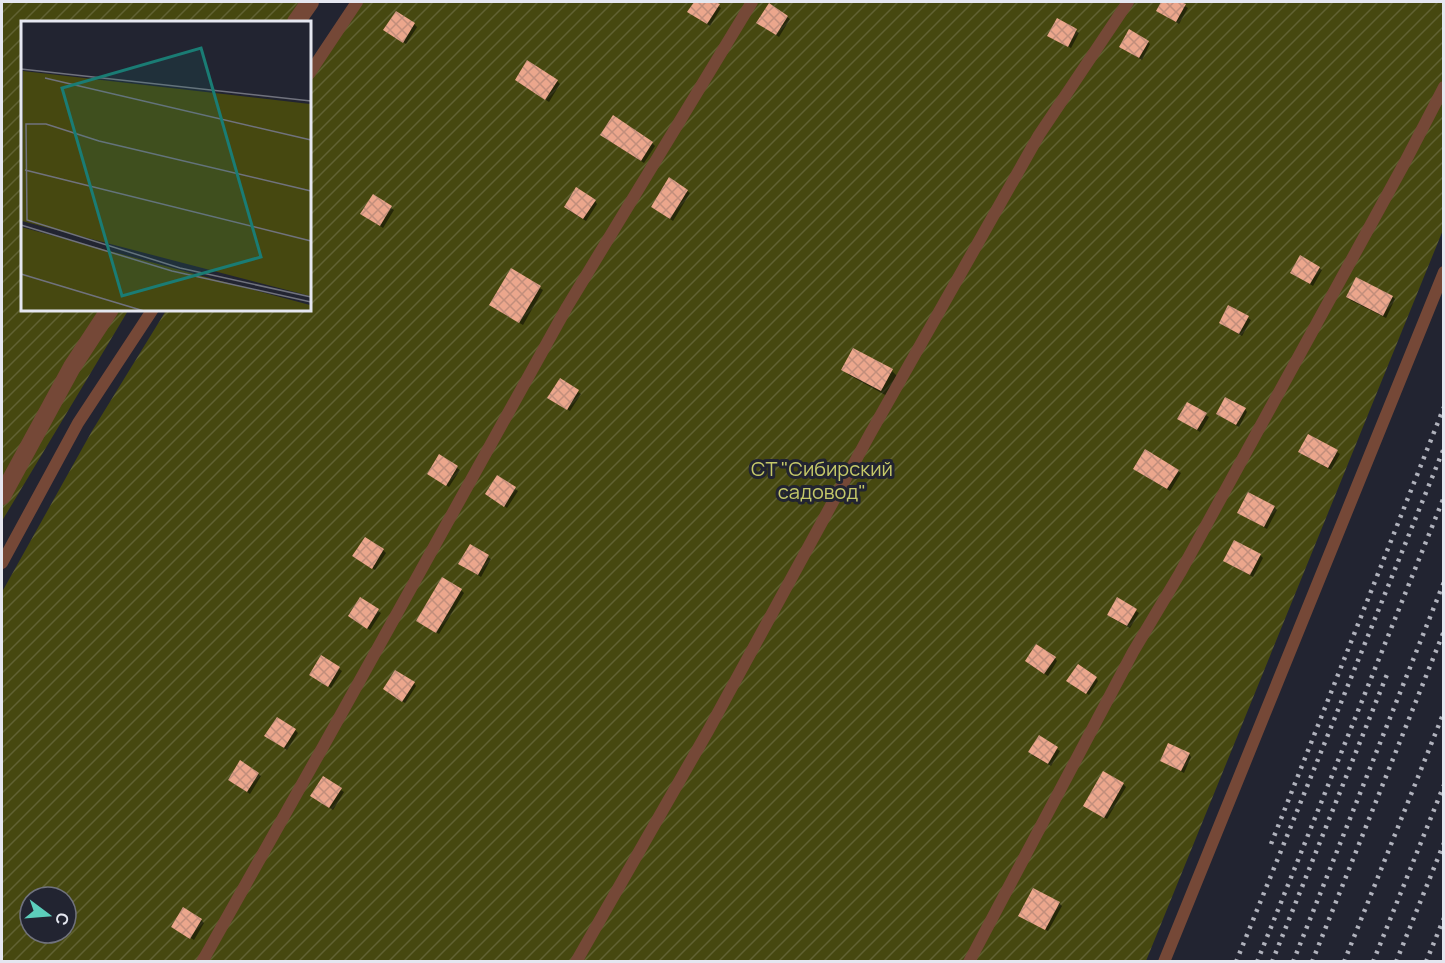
<svg xmlns="http://www.w3.org/2000/svg" width="1445" height="963" viewBox="0 0 1445 963" font-family="Manrope,sans-serif">
<defs>
<pattern id="garden-furrows" width="10" height="10" patternUnits="userSpaceOnUse" patternTransform="scale(1.5)"><rect width="10" height="10" fill="#464810"/><path d="M-1 1l2-2M0 10L10 0M9 11l2-2" fill="none" stroke="#616233"/></pattern>
<pattern id="building-cross-hatch" width="8" height="8" patternUnits="userSpaceOnUse" patternTransform="scale(1.5)"><rect width="8" height="8" fill="#eba68c"/><path d="M0 0l8 8M0 8l8-8" fill="none" stroke="#c28e7b"/></pattern>
</defs>
<rect width="100%" height="100%" fill="#222431"/>
<!-- garden -->
<g fill="url(#garden-furrows)" fill-rule="evenodd">
<polygon points="2,2 314,2 302,22 22,22 22,309 129,309 2,521"/>
<path d="M357,2H1443V230L1146,961L2,962V592L92,431L167,309H309V79ZM30,897H66V933H30Z"/>
</g>
<!-- shadow -->
<g fill="#0007">
<polygon points="696,2 712,2 721,8 710,26 689,12"/>
<polygon points="1163,2 1178,2 1188,8 1179,24 1158,10"/>
<polygon points="787,17 790,19 779,37 761,25"/>
<polygon points="1058,20 1079,33 1071,48 1052,38"/>
<polygon points="414,24 417,27 406,44 388,33"/>
<polygon points="1148,42 1150,44 1142,60 1121,47"/>
<polygon points="557,81 560,84 549,102 519,82"/>
<polygon points="605,138 652,143 655,146 644,163"/>
<polygon points="309,160 313,164 309,170"/>
<polygon points="687,191 690,193 673,221 655,209"/>
<polygon points="373,196 394,210 383,228 365,216"/>
<polygon points="595,201 597,204 586,221 568,210"/>
<polygon points="1319,268 1322,270 1313,286 1295,275"/>
<polygon points="511,270 543,290 523,325 493,307"/>
<polygon points="1347,297 1393,297 1395,299 1386,318 1350,300"/>
<polygon points="1248,318 1251,320 1242,336 1223,325"/>
<polygon points="843,369 892,371 898,377 887,396 849,375"/>
<polygon points="561,380 581,394 570,411 552,400"/>
<polygon points="1188,404 1209,417 1200,432 1179,419"/>
<polygon points="1245,409 1247,412 1239,427 1217,414"/>
<polygon points="1337,452 1340,454 1331,470 1302,454"/>
<polygon points="439,456 460,470 449,487 431,476"/>
<polygon points="1137,471 1178,471 1181,473 1170,491"/>
<polygon points="498,477 518,491 507,508 489,496"/>
<polygon points="1274,507 1277,510 1267,529 1239,513"/>
<polygon points="470,546 491,559 481,577 460,564"/>
<polygon points="383,550 386,553 375,570 357,559"/>
<polygon points="1260,555 1263,558 1253,577 1225,561"/>
<polygon points="461,590 464,593 439,634 421,624"/>
<polygon points="361,599 381,613 370,630 352,619"/>
<polygon points="1118,599 1139,613 1130,628 1112,618"/>
<polygon points="322,657 342,671 331,688 313,677"/>
<polygon points="1055,658 1057,661 1048,676 1029,664"/>
<polygon points="1096,678 1098,681 1089,695 1071,683"/>
<polygon points="414,683 416,686 405,703 387,692"/>
<polygon points="295,730 298,733 287,750 269,738"/>
<polygon points="1039,737 1060,751 1051,766 1032,755"/>
<polygon points="1189,754 1191,757 1184,773 1161,760"/>
<polygon points="258,774 261,776 250,794 232,782"/>
<polygon points="1123,784 1126,787 1107,819 1088,808"/>
<polygon points="341,790 344,792 333,810 315,798"/>
<polygon points="1059,903 1062,906 1048,931 1023,918"/>
<polygon points="201,920 204,923 194,940 172,927"/>
</g>
<!-- building -->
<g fill="url(#building-cross-hatch)">
<polygon points="694,2 715,2 720,4 707,24 687,12"/>
<polygon points="1161,2 1181,2 1186,4 1176,22 1156,11"/>
<polygon points="769,3 788,16 776,35 756,23"/>
<polygon points="396,11 415,23 403,43 383,30"/>
<polygon points="1057,18 1077,29 1068,47 1047,36"/>
<polygon points="1129,29 1149,41 1139,58 1119,47"/>
<polygon points="527,60 558,80 545,100 515,80"/>
<polygon points="613,115 653,142 641,161 600,135"/>
<polygon points="669,177 688,190 670,219 651,207"/>
<polygon points="576,187 596,200 583,219 564,207"/>
<polygon points="373,194 392,206 380,226 360,214"/>
<polygon points="1300,255 1320,267 1310,284 1290,273"/>
<polygon points="511,268 541,286 519,323 489,305"/>
<polygon points="1356,277 1393,296 1383,316 1346,297"/>
<polygon points="1228,305 1249,316 1239,334 1219,323"/>
<polygon points="853,348 893,369 881,391 841,370"/>
<polygon points="560,378 579,390 567,410 547,398"/>
<polygon points="1225,397 1246,408 1236,425 1216,414"/>
<polygon points="1187,402 1207,413 1197,430 1177,419"/>
<polygon points="1308,434 1338,450 1328,468 1298,452"/>
<polygon points="1145,449 1179,470 1167,489 1133,469"/>
<polygon points="439,454 458,466 446,486 427,474"/>
<polygon points="497,475 516,487 504,507 485,494"/>
<polygon points="1248,492 1275,506 1264,527 1237,513"/>
<polygon points="365,537 384,549 372,569 352,556"/>
<polygon points="1234,540 1261,554 1250,575 1223,561"/>
<polygon points="470,544 489,555 478,575 458,564"/>
<polygon points="442,577 462,589 436,633 416,621"/>
<polygon points="360,597 379,609 367,629 348,616"/>
<polygon points="1117,597 1137,609 1127,626 1107,615"/>
<polygon points="1036,644 1056,657 1044,674 1025,661"/>
<polygon points="321,655 340,667 328,687 309,675"/>
<polygon points="1078,664 1097,677 1086,694 1066,681"/>
<polygon points="395,670 415,682 402,702 383,689"/>
<polygon points="277,717 296,729 284,748 264,736"/>
<polygon points="1039,735 1058,747 1048,764 1028,752"/>
<polygon points="1168,743 1190,753 1181,771 1160,761"/>
<polygon points="240,760 259,773 247,792 228,780"/>
<polygon points="1103,771 1124,783 1104,818 1083,806"/>
<polygon points="323,776 342,788 329,808 310,796"/>
<polygon points="1033,888 1060,902 1045,930 1018,916"/>
<polygon points="183,907 202,919 190,939 171,927"/>
</g>
<g fill="none" stroke-linecap="round" stroke-linejoin="round">
<!-- lane -->
<g stroke="#754837" stroke-width="12">
<polyline points="309,74 357,2"/>
<polyline points="2,563 78,423 153,309"/>
<polyline points="202,962 324,745 567,307 752,2"/>
<polyline points="576,962 708,731 870,434 1039,135 1128,2"/>
<polyline points="969,962 1133,652 1180,573 1404,164 1444,87"/>
<polyline points="1164,962 1444,272"/>
</g>
<!-- street -->
<g stroke="#754837" stroke-width="18">
<polyline points="296,22 310,2"/>
<polyline points="2,496 72,367 110,309"/>
</g>
<!-- rail -->
<g stroke="#b0b2bc" stroke-width="4.5" stroke-dasharray="3 6" stroke-linecap="butt">
<polyline points="1271,844 1444,407"/>
<polyline points="1236,962 1444,448"/>
<polyline points="1257,962 1444,497"/>
<polyline points="1272,962 1388,672"/>
<polyline points="1293,962 1444,582"/>
<polyline points="1312,962 1444,631"/>
<polyline points="1344,962 1444,712"/>
<polyline points="1373,962 1444,785"/>
<polyline points="1396,962 1444,843"/>
<polyline points="1426,962 1444,918"/>
</g>
</g>
<g text-anchor="middle" stroke-width="6" stroke-linejoin="round" paint-order="stroke">
<!-- park labels -->
<g font-size="20" fill="#c5c969" stroke="#222431">
<text x="822" y="476">СТ "Сибирский<tspan x="822" dy="23">садовод"</tspan></text>
</g>
</g>
<!-- overview -->
<g transform="translate(21 21)">
<rect width="290" height="290" fill="#222431"/>
<path d="M2,50L289,83V275L1,200ZM0,206L289,284V289H0Z" fill="#464810"/>
<path fill="none" stroke="#70727d" stroke-width="1.5" d="M0,48L290,80M24,57L290,119M4,149L290,220M290,170L78,120L25,103H5L6,199L159,247L290,276M0,204L151,250L290,281M0,253L123,290"/>
<path fill="#1a7c74" fill-opacity="0.15" stroke="#1a7c74" stroke-width="3" d="M180,27L240,236L101,275L41,67Z"/>
<rect width="290" height="290" fill="none" stroke="#e5e7f0" stroke-width="3"/>
</g>
<!-- border -->
<rect width="1445" height="963" fill="none" stroke="#e5e7f0" stroke-width="6"/>
<!-- north arrow -->
<g transform="translate(48 915) rotate(106)"><circle r="28" fill="#222431" stroke="#70727d" stroke-width="1.5"/>
<path d="M0-4.5L10 22L0 15L-10 22Z" fill="#5ccebb"/>
<text y="-9" font-size="16" font-weight="bold" text-anchor="middle" fill="#e5e7f0">С</text>
</g>
</svg>
